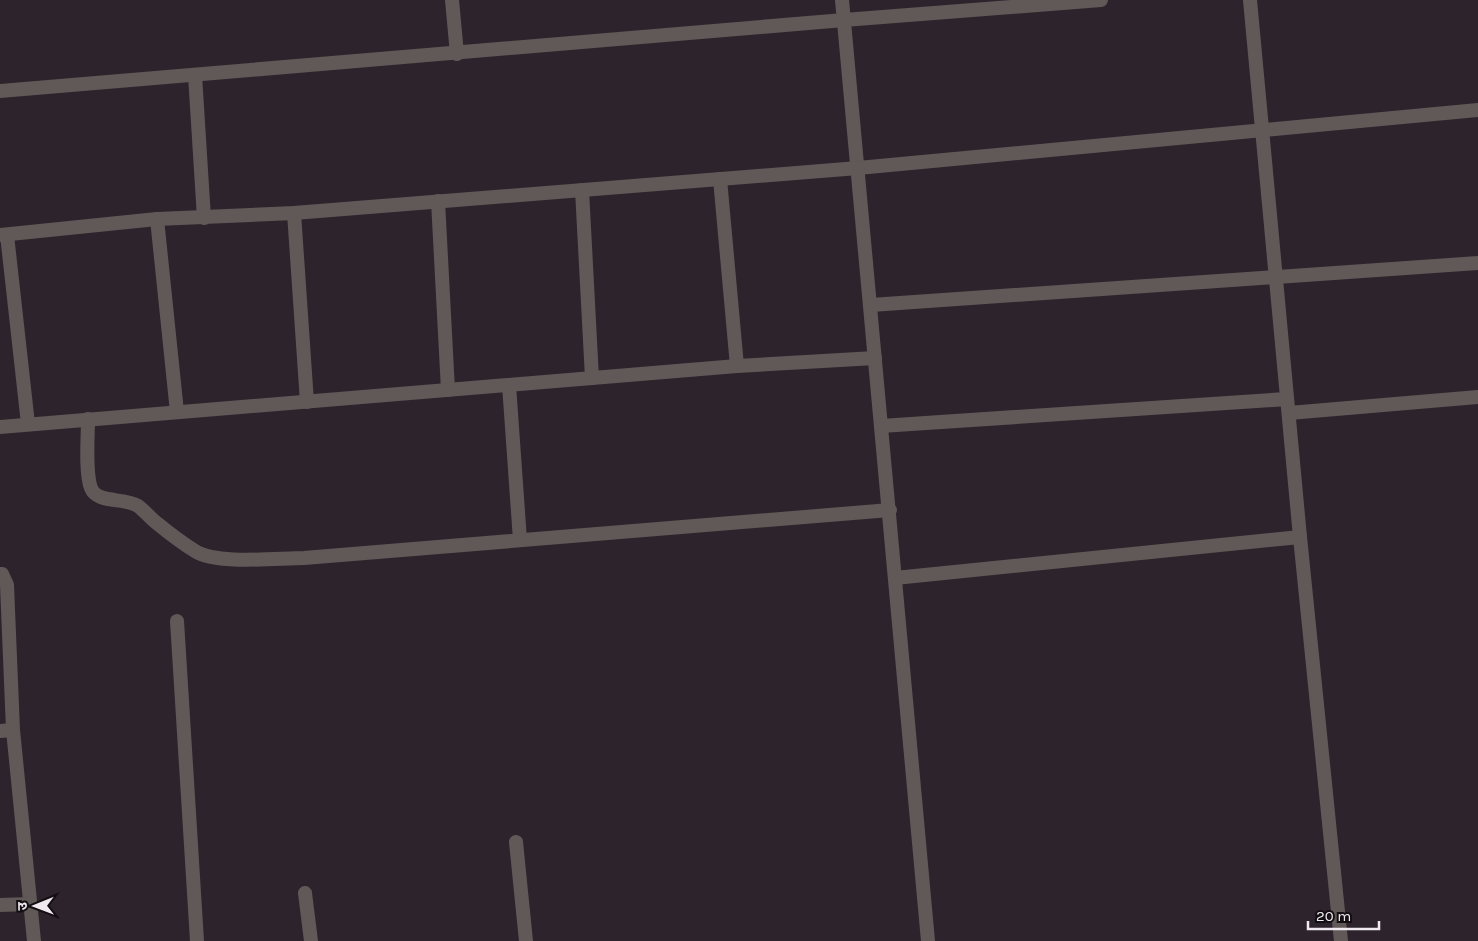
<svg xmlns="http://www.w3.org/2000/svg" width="1478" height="941" viewBox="0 0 1478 941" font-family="Karla,'Noto Sans Devanagari',sans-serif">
<rect width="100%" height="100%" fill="#2d232c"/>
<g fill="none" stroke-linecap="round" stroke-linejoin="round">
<!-- service -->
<g stroke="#605957" stroke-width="14">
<polyline points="1289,413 1478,397"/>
<polyline points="177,621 197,941"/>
<polyline points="516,842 526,941"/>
<polyline points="305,893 311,941"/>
</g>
<!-- minor -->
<g stroke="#605957" stroke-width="14">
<polyline points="452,0 457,54"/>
<polyline points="842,0 928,941"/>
<polyline points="195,75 204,218"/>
<polyline points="0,91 844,20 1101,0"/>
<polyline points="720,179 737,366"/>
<polyline points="582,190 592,378"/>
<polyline points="438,201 448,390"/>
<polyline points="294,213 307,402"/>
<polyline points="157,219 177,412"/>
<polyline points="0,235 157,219 294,213 858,168 1478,110"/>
<polyline points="7,235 28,424"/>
<polyline points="871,305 1478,263"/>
<polyline points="509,385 520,540"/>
<path d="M88,419C88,436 85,473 91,488C97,504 124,497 138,506C145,511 151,519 158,524C169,533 182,543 195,551C217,565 277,558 304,558L890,510"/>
<polyline points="881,426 1287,399"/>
<polyline points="0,427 737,366 875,358"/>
<polyline points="0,574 2,574 7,585 13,730 34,941"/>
<polyline points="895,578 1300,537"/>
<polyline points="0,731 13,730"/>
<polyline points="0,905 30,904"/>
</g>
<!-- tertiary -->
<polyline stroke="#605957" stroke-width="14" points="1250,0 1300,537 1341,941"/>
</g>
<!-- north arrow -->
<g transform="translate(35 906) rotate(269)" stroke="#130e12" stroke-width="4" paint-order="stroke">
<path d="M0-4L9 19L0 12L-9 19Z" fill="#f0eaf0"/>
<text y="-8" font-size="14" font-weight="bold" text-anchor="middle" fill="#f0eaf0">उ</text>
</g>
<!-- scale -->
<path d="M1308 921v8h71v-8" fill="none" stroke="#f0eaf0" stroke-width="2.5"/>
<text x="1316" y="921" font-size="15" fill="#f0eaf0" stroke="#130e12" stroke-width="4" paint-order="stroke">20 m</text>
</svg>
